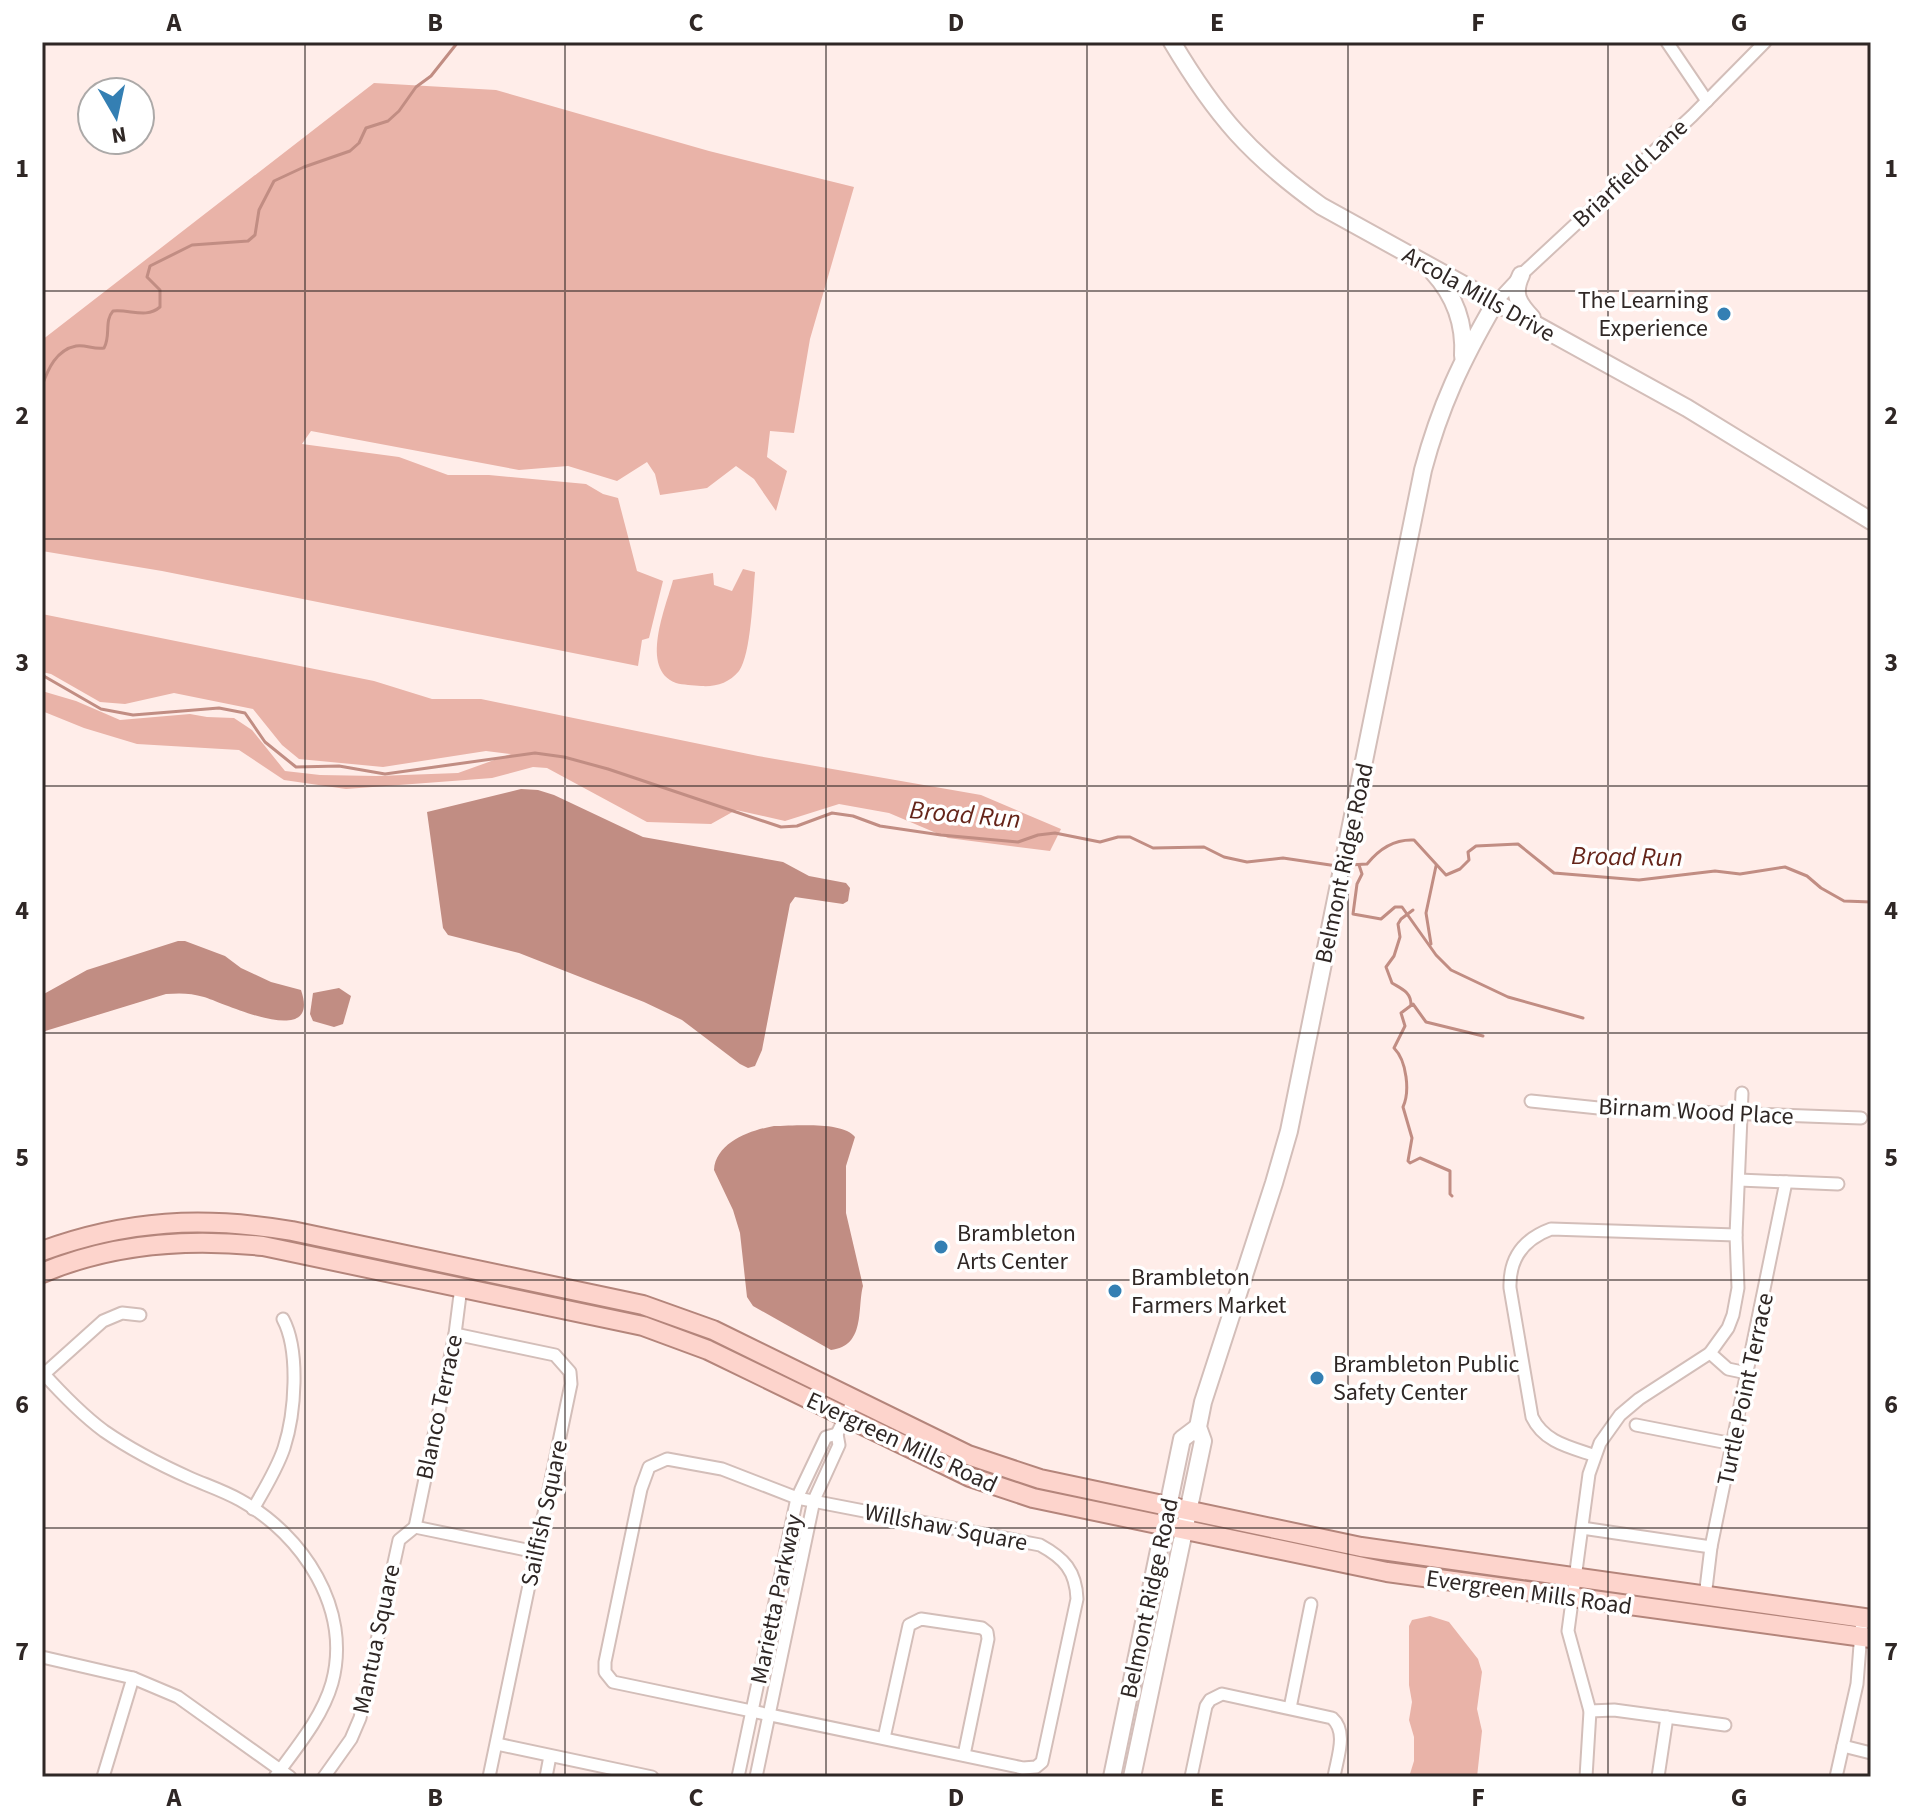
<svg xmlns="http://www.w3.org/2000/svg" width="1913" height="1819" viewBox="0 0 1913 1819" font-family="'Source Sans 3',sans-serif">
<rect width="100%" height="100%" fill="#ffede9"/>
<!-- forest -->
<g fill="#e9b3a8">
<polygon points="374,83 496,90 709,151 854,187 810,339 794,433 770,431 767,457 787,471 776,511 754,479 736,466 707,488 660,495 655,474 647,462 617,481 568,466 519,470 311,431 302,444 399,457 448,475 489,475 586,484 603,494 618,498 637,571 663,581 649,638 642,640 638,666 162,571 42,551 42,340"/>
<path d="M743,569L755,572C753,594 751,655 739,671C729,683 716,687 701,686C693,685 683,685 676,683C639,669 666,607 673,580L713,573L714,585L732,591Z"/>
<polygon points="42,614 374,681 432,699 481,699 758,756 981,795 1061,829 1050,851 948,838 889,813 839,804 785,821 736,810 711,824 647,822 547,768 533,767 492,778 346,789 284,780 239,750 137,744 84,728 42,711 42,691 76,701 120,720 190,714 207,717 234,718 252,730 285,771 320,775 377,776 458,773 511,754 486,751 383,767 299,759 282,745 253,709 174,693 125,704 100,702 51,674 42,672"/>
<polygon points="1430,1616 1449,1622 1478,1659 1482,1672 1477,1709 1482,1731 1477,1777 1409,1777 1414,1761 1414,1737 1409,1720 1412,1702 1409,1685 1409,1626 1412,1620"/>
</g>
<!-- water -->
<g fill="#c18d83">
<polygon points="521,789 538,790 554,795 643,837 783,862 809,876 846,883 850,888 848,901 843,904 795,897 790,904 762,1050 755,1066 748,1068 740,1064 682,1020 644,1002 519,953 448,935 443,928 427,812"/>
<path d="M178,941H185L225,956L241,968L271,982L301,990C322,1051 224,1003 204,997C191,993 180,993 166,994L42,1032V995L87,970Z"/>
<polygon points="339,988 351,996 343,1024 334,1027 313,1021 310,1014 313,993"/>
<path d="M774,1126C794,1126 843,1121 855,1137L846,1166V1213L863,1286C857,1308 866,1346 831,1350L753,1306L747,1297L740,1233L733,1210L714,1170C716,1142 751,1130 774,1126Z"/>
</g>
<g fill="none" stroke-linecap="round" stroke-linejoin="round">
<!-- stream -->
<g stroke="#c18d83" stroke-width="3">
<path d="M42,386C48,369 56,350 76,346C85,344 94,350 104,348C111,336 104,321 113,311C130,309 146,319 160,307V290L147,277L150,266L192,245L248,241L255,235L259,210L274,181L304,167L350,151L359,143L366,128L388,121L399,111L416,87L431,76L458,42"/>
<polyline points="42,675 101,709 133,715 219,708 245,713 265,742 296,767 339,766 385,774 535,753 564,757 608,769 781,827 797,826 832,813 853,816 880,826 941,835 1018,842 1038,835 1055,833 1100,842 1118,837 1130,837 1153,848 1204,847 1224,857 1247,862 1283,858 1337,866"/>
<path d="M1349,865L1367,864C1379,849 1395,839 1414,840L1446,875L1460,869L1469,860L1468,852L1476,846L1518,844L1554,873L1639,880L1715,871L1740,874L1785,867L1807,876L1821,888L1844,901L1871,902"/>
<polyline points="1359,865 1362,874 1357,884 1353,914 1381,919 1395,907 1402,907 1436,955 1451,970 1508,997 1583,1018"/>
<polyline points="1431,944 1426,913 1436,866"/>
<path d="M1411,1005C1411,992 1402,989 1392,983L1386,967L1394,956L1400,937L1398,924L1401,919L1413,910"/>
<path d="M1452,1196L1450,1194V1171L1420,1158L1410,1163L1408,1161L1412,1138L1403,1107C1410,1092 1407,1061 1394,1048L1405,1026L1401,1013L1413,1004L1426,1022L1483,1036"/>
</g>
<defs>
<g id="street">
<polyline points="1667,42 1707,101"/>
<polyline points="1495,303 1521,275 1692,116 1765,42"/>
<polyline points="1531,1101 1608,1109 1861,1118"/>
<polyline points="1739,1180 1838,1184"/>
<polyline points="455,1334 555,1355 570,1372 571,1384 489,1777"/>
<polyline points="1710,1353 1728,1369 1747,1373"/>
<path d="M42,1372C61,1393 81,1414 104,1431C130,1449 161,1465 190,1478C206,1485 224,1491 240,1500C303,1535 352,1609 332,1683C322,1718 296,1748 275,1777"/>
<polyline points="44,1374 103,1321 122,1313 140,1315"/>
<polyline points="1636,1425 1733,1444"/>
<path d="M1593,1455C1569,1447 1544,1442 1532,1417L1510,1288C1509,1258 1524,1239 1551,1229L1736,1235"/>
<path d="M667,1459L722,1469L797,1498L1040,1545C1064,1558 1076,1571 1077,1599L1042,1762L1036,1767L1023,1768L613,1682L605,1672V1662L641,1489L649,1467Z"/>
<path d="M253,1509C264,1490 277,1469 284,1448C295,1414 300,1351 283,1319"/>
<polyline points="415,1527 455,1334 461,1287"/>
<polyline points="1582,1528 1711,1547"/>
<polyline points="1705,1597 1711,1547 1786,1182"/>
<polyline points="42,1657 133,1678 178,1697 290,1777"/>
<polyline points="1290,1708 1311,1604"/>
<polyline points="1590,1711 1614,1710 1725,1725"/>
<polyline points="884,1738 909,1625 921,1619 982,1628 987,1632 988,1639 964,1755"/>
<polyline points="497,1744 652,1777"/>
<polyline points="1843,1746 1871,1753"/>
<polyline points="103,1777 133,1678"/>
<polyline points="324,1777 351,1739 360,1718 399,1540 415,1527 536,1552"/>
<polyline points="546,1777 550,1756"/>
<polyline points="738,1777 797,1498 826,1437 837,1434"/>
<polyline points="756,1777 814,1500 839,1445 837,1434 854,1399"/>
<path d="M1191,1777L1206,1706L1210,1700L1222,1694L1332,1718C1348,1732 1337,1758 1334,1777"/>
<polyline points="1586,1777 1590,1711 1568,1631 1589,1474 1600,1443 1620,1415 1639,1399 1710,1353 1728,1328 1733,1315 1738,1288 1736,1235 1742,1093"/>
<polyline points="1658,1777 1667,1717"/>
<polyline points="1836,1777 1857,1684 1862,1619"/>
</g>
<g id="secondary">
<path d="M1172,42C1216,116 1250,155 1321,206L1687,408L1871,521"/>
<path d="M1433,272C1455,296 1465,323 1463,356"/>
<path d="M1521,275C1512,294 1518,303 1532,318"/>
<polyline points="1112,1777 1182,1439 1198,1427"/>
<path d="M1132,1777L1203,1441L1198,1427L1203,1402L1274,1183L1289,1131L1423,470C1440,406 1462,360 1495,303"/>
</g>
<g id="primary">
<path d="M42,1251C127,1220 203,1216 292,1231L643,1305L713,1330L968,1455L1040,1479L1361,1547L1871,1619"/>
<path d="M42,1273C113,1243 188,1238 263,1246L643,1326L708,1350L970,1477L1033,1498L1387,1572L1871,1638"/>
</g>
</defs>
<!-- street casing -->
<use href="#street" stroke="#d3beb9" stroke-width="15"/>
<!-- secondary casing -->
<use href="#secondary" stroke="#d3beb9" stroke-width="20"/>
<!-- primary casing -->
<use href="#primary" stroke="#b4857b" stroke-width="22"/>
<!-- street -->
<use href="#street" stroke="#fff" stroke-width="11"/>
<!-- secondary -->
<use href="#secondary" stroke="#fff" stroke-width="16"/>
<!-- primary -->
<use href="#primary" stroke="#fdd4cc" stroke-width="18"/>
</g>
<!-- grid -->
<path fill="none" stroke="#2f2725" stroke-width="2" stroke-opacity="0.55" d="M305,42V1777M565,42V1777M826,42V1777M1087,42V1777M1348,42V1777M1608,42V1777M42,291H1871M42,539H1871M42,786H1871M42,1033H1871M42,1280H1871M42,1528H1871"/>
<!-- markers -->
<g fill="#347fb3" stroke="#fff" stroke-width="3">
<circle cx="1724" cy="314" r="8"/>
<circle cx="941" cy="1247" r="8"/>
<circle cx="1115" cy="1291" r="8"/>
<circle cx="1317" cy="1378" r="8"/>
</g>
<g text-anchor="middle" stroke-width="7" stroke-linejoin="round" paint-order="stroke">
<!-- street labels -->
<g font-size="24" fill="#2f2725" stroke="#fff">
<text transform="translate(1630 173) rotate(-43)" y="8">Briarfield Lane</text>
<text transform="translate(1479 294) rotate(29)" y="8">Arcola Mills Drive</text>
<text transform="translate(1344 863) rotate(-78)" y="8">Belmont Ridge Road</text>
<text transform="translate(1696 1111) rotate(3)" y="8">Birnam Wood Place</text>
<text transform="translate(1745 1389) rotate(-78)" y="8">Turtle Point Terrace</text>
<text transform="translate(439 1407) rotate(-78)" y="8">Blanco Terrace</text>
<text transform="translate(902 1442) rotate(25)" y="8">Evergreen Mills Road</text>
<text transform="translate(544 1513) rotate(-78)" y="8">Sailfish Square</text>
<text transform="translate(946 1527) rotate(11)" y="8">Willshaw Square</text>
<text transform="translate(1529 1592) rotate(8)" y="8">Evergreen Mills Road</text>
<text transform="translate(1149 1598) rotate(-78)" y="8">Belmont Ridge Road</text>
<text transform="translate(776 1599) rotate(-78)" y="8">Marietta Parkway</text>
<text transform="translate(376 1639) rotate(-78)" y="8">Mantua Square</text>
</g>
<!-- poi labels -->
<g font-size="24" fill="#2f2725" stroke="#fff" text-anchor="start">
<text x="1708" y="308" text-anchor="end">The Learning<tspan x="1708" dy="28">Experience</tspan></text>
<text x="957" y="1241">Brambleton<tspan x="957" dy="28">Arts Center</tspan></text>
<text x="1131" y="1285">Brambleton<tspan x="1131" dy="28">Farmers Market</tspan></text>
<text x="1333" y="1372">Brambleton Public<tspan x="1333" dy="28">Safety Center</tspan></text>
</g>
<!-- water labels -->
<g font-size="26" font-style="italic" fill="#65251a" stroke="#fff">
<text transform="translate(965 814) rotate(5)" y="9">Broad Run</text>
<text transform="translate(1627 856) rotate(1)" y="9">Broad Run</text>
</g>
</g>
<!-- border -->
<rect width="1913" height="1819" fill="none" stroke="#ffffff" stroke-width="88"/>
<!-- north arrow -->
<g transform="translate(116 116) rotate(171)"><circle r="38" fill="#ffffff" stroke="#aca9a8" stroke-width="2"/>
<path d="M0-6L14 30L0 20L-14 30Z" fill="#347fb3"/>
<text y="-12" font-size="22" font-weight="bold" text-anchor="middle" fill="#2f2725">N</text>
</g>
<rect x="44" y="44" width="1825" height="1731" fill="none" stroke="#2f2725" stroke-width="3"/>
<g font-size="26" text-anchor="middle" font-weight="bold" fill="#2f2725">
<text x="174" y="31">A</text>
<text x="435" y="31">B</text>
<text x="696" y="31">C</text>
<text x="956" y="31">D</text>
<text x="1217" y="31">E</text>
<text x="1478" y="31">F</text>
<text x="1739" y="31">G</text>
<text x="22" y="177">1</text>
<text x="1891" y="177">1</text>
<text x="22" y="424">2</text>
<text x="1891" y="424">2</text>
<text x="22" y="671">3</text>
<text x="1891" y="671">3</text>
<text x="22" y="919">4</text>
<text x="1891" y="919">4</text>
<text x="22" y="1166">5</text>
<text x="1891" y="1166">5</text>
<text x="22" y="1413">6</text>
<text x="1891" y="1413">6</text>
<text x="22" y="1660">7</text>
<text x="1891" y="1660">7</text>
<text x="174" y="1806">A</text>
<text x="435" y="1806">B</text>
<text x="696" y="1806">C</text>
<text x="956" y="1806">D</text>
<text x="1217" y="1806">E</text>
<text x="1478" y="1806">F</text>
<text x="1739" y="1806">G</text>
</g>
</svg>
